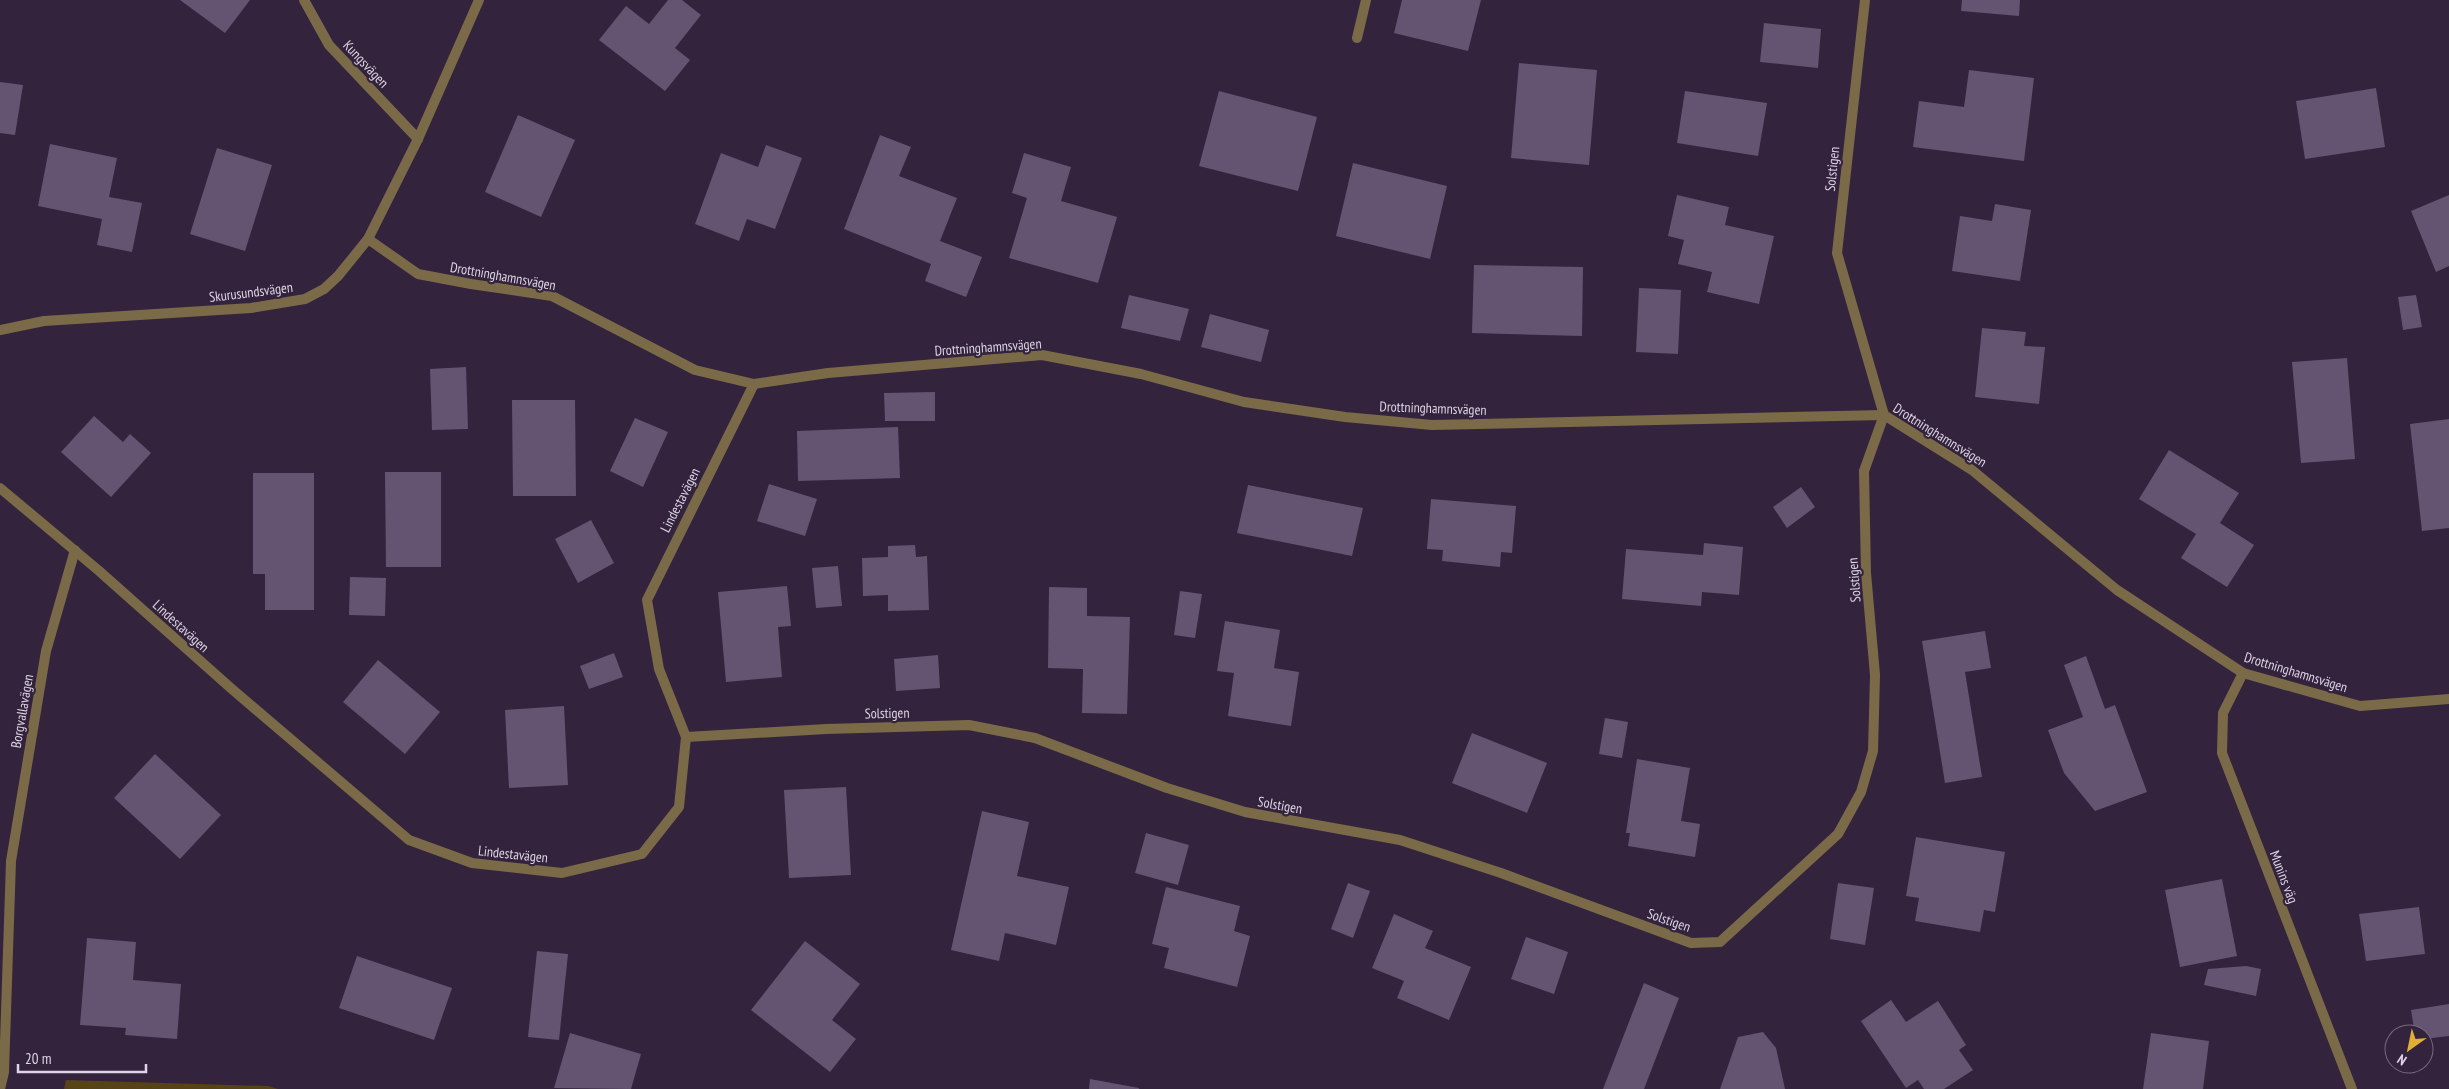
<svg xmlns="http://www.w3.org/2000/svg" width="2449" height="1089" viewBox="0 0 2449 1089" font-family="'PT Sans Narrow',sans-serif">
<rect width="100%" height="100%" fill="#33233d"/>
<!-- green -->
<polygon fill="#564316" points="66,1080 268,1086 278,1089 64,1089"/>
<!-- building -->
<g fill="#655471">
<polygon points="180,0 250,0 225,33"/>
<polygon points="668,0 682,0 701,15 675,48 690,60 665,91 599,40 626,6 649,24"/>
<polygon points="1402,0 1481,0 1468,51 1394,33"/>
<polygon points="1962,0 2020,0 2019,16 1961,11"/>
<polygon points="1764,23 1821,29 1818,68 1760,62"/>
<polygon points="1519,63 1597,70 1589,165 1511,158"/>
<polygon points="1969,70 2034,78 2024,161 1913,147 1919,101 1964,107"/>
<polygon points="0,82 23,85 15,135 0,133"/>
<polygon points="2376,88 2385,147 2305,159 2296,101"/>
<polygon points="1219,91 1317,117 1298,191 1199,166"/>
<polygon points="1685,91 1767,103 1758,156 1677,143"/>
<polygon points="518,115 575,140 541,217 485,192"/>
<polygon points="880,135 911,147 899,176 957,198 940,241 982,257 966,297 925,281 931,264 844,229"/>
<polygon points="50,144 117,158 109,197 142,203 132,252 97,245 102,219 38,206"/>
<polygon points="766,145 802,158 775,229 747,219 739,241 695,224 721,153 758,167"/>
<polygon points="217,148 272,165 245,251 190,234"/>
<polygon points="1024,153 1071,167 1061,201 1117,217 1098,283 1009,258 1027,198 1012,193"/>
<polygon points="1353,163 1447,186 1430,259 1336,236"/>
<polygon points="1677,195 1729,207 1725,225 1774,236 1759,304 1707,292 1712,272 1678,264 1684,240 1668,236"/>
<polygon points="2449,195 2449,266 2436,272 2411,211"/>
<polygon points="1995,204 2031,210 2020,281 1952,271 1960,216 1992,221"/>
<polygon points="1474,265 1583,267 1582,336 1472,333"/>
<polygon points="1639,288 1681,290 1678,354 1636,352"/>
<polygon points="1129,295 1189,309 1180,341 1121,328"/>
<polygon points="2416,295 2422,327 2403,330 2398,297"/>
<polygon points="1210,314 1269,330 1261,362 1201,347"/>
<polygon points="1982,328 2026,332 2024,346 2045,347 2039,404 1975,397"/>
<polygon points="2347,358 2355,459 2301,463 2292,362"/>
<polygon points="466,367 468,429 432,430 430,369"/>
<polygon points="935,392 935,421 885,421 884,393"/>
<polygon points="512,400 575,400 576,496 513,496"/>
<polygon points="94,416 123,442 130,434 151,453 111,497 61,452"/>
<polygon points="635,418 668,432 643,487 610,471"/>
<polygon points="2449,419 2449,528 2422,531 2410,424"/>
<polygon points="898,427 900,478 798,481 797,431"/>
<polygon points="2169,450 2239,493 2220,523 2254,545 2227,587 2181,558 2196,534 2139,499"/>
<polygon points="385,472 441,472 441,567 386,567"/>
<polygon points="253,473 314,473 314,610 265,610 265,574 253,574"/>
<polygon points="769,484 817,499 805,536 757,521"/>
<polygon points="1248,485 1363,508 1352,556 1237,533"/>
<polygon points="1801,487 1815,507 1787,528 1773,507"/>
<polygon points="1431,499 1516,506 1512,553 1501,552 1500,567 1442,561 1443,550 1427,549"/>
<polygon points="591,520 614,563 578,583 555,539"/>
<polygon points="1704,543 1743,547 1739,595 1702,592 1701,606 1622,599 1626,549 1703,555"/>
<polygon points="915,545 916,557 927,556 929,610 888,611 888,595 863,596 862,558 888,557 888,546"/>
<polygon points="838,566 842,606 816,608 812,568"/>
<polygon points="350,577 386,578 385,616 349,615"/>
<polygon points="787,586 791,626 778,627 782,677 726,682 718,592"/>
<polygon points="1049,587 1087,588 1087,616 1130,617 1127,714 1082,713 1083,669 1048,668"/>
<polygon points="1180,591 1202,594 1195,638 1174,635"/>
<polygon points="1225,621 1280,630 1274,668 1299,672 1291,726 1228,716 1234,673 1217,671"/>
<polygon points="1985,631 1991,668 1965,672 1982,777 1945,783 1922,641"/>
<polygon points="614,653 623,677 589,689 580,666"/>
<polygon points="938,655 940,688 896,691 894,659"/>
<polygon points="2086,656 2105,709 2115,705 2147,792 2095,811 2064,773 2048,730 2083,717 2064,665"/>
<polygon points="378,660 440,712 405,754 343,702"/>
<polygon points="564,706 568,785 509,788 505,710"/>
<polygon points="1605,718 1628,722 1622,758 1599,754"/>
<polygon points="1472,733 1547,763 1527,813 1452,783"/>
<polygon points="155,754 221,815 180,859 114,798"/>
<polygon points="1637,759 1690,768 1681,821 1700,824 1695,857 1628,846 1630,833 1626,833"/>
<polygon points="846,787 851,875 789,878 784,790"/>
<polygon points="982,811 1029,822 1017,876 1069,887 1056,945 1005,933 999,961 951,950"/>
<polygon points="1146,833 1189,845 1178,885 1135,873"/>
<polygon points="1916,837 2005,852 1995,912 1984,910 1980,932 1915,921 1919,898 1906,896"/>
<polygon points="2222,879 2237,956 2180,967 2165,890"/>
<polygon points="1348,883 1370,891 1353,938 1331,929"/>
<polygon points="1838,883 1874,888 1865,945 1830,939"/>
<polygon points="1166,887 1240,906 1234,931 1250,936 1237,987 1164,968 1169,948 1152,944"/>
<polygon points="2419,907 2425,954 2366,961 2359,914"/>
<polygon points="1394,914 1433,931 1425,948 1471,967 1449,1020 1397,998 1404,981 1372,968"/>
<polygon points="1526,937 1568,952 1554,994 1511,979"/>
<polygon points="87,938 136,942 133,980 181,984 177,1039 125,1035 126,1028 80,1025"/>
<polygon points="805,941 860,984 832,1020 856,1039 830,1072 751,1010"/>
<polygon points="537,951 568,954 559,1040 528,1037"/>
<polygon points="357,956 452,988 434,1040 339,1008"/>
<polygon points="2246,966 2261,969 2256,996 2204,985 2208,969"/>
<polygon points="1644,983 1679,998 1644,1089 1603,1089"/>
<polygon points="1891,1000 1906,1022 1938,1001 1966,1045 1959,1050 1973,1070 1944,1089 1924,1089 1918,1080 1906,1088 1861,1021"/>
<polygon points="2449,1004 2449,1036 2424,1039 2424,1034 2415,1034 2411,1010"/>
<polygon points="1763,1032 1776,1048 1785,1089 1720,1089 1738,1037"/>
<polygon points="570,1033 641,1054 631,1089 554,1088"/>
<polygon points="2151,1033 2209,1041 2203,1089 2143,1089"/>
<polygon points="1090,1079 1139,1088 1139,1089 1089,1089"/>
</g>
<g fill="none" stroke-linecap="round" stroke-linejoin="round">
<!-- minor -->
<g stroke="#7a6a48" stroke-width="10">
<polyline points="304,0 329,45 418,139"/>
<polyline points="1357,38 1366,0"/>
<polyline points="368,239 418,274 471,284 552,296 695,370 754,384 828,373 1042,355 1141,374 1244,402 1345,417 1432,425 1884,415 1972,470 2117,590 2243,673 2360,706 2449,699"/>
<polyline points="0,488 98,570 233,690 409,840 472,863 562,873 642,854 679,807 686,737 659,669 647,600 754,384"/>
<polyline points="2243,673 2223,713 2222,753 2352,1089"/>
<polyline points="686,737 826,729 969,725 1035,738 1167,788 1245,812 1400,840 1501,873 1691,943 1720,942 1838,834 1861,792 1873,751 1875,675 1866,573 1864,471 1884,415 1837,253 1865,0"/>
<polyline points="0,1089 4,1072 11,861 46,651 75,550"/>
</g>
<!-- tertiary -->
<polyline stroke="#7a6a48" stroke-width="10" points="0,330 44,321 251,308 305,299 324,289 338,276 368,239 418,139 479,0"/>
</g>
<g text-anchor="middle" stroke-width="4.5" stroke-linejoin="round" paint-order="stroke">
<!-- street labels -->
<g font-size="14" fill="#ded5e5" stroke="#33233d">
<text transform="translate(366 64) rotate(47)" y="5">Kungsvägen</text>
<text transform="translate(1832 169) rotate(-84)" y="5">Solstigen</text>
<text transform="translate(503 276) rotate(10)" y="5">Drottninghamnsvägen</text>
<text transform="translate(251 292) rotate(-7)" y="5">Skurusundsvägen</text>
<text transform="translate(988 347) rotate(-4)" y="5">Drottninghamnsvägen</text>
<text transform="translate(1433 408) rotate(2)" y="5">Drottninghamnsvägen</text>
<text transform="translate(1940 435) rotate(32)" y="5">Drottninghamnsvägen</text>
<text transform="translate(680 500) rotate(-63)" y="5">Lindestavägen</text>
<text transform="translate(1854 580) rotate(-94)" y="5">Solstigen</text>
<text transform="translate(181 626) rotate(42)" y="5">Lindestavägen</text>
<text transform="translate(2296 672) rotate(17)" y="5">Drottninghamnsvägen</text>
<text transform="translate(22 711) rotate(-80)" y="5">Borgvallavägen</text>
<text transform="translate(887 713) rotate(-1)" y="5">Solstigen</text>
<text transform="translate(1280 805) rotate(10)" y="5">Solstigen</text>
<text transform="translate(513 854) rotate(6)" y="5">Lindestavägen</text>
<text transform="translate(2284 877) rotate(69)" y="5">Munins väg</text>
<text transform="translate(1669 920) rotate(19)" y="5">Solstigen</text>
</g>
</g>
<!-- north arrow -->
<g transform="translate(2409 1049) rotate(213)"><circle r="24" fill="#33233d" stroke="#776a80"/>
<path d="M0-4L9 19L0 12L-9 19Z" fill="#e1af34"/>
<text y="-8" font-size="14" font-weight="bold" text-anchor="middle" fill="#ded5e5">N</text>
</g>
<!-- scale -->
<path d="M18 1064v8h128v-8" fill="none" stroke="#ded5e5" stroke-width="2.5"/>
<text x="25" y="1064" font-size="15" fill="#ded5e5" stroke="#33233d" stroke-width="4" paint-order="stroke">20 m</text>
</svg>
